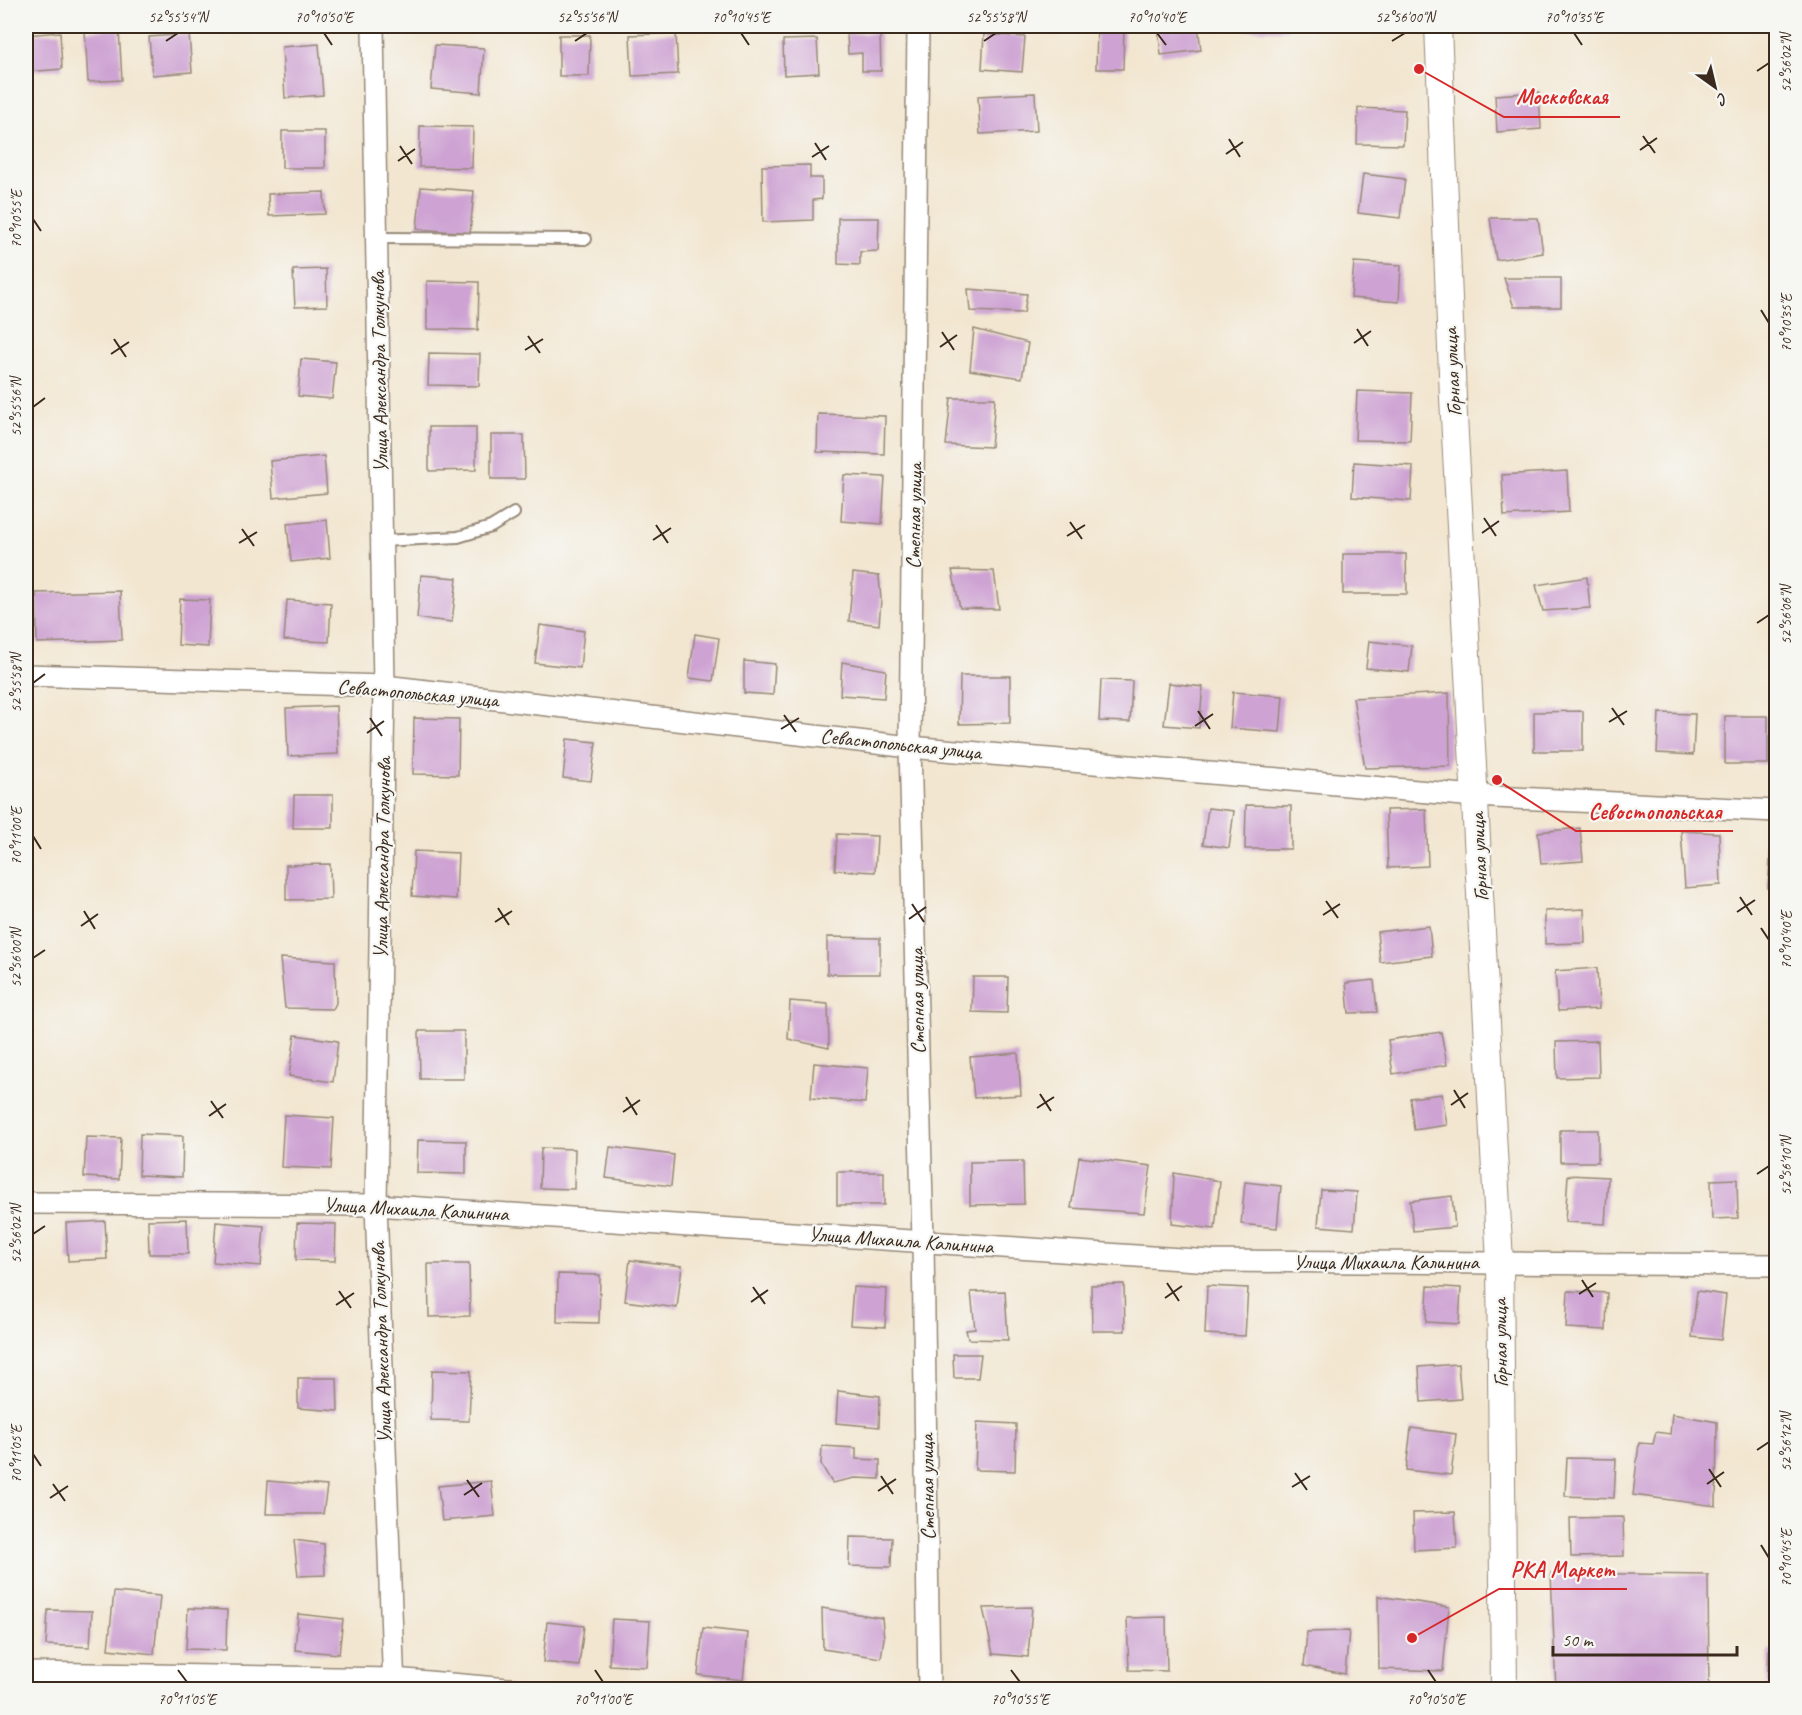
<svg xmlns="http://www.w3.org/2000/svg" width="1802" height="1715" viewBox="0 0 1802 1715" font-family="Caveat,sans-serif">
<rect width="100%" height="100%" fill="#f6f6f2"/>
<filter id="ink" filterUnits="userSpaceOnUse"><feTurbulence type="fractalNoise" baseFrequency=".0167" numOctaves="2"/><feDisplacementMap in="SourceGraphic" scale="12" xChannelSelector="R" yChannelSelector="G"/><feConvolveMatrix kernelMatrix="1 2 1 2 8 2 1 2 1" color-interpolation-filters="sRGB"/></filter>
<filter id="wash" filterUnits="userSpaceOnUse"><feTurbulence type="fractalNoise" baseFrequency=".008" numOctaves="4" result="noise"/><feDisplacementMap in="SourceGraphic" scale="24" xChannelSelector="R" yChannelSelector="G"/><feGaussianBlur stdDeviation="1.35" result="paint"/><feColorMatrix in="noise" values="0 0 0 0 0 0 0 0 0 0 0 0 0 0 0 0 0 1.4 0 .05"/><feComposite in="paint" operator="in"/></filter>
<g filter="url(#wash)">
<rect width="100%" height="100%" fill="#f2e6d0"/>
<g id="blocks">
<!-- building -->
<g fill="#cea3d3">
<polygon points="1097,26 1124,26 1123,69 1096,69"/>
<polygon points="1158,26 1198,26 1201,50 1161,55"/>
<polygon points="1244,26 1287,26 1288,30 1244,30"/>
<polygon points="119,29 122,80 88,82 85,31"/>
<polygon points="60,32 62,69 26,72 26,35"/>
<polygon points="676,33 678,74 632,76 630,35"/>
<polygon points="880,33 881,71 862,71 862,53 848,54 847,34"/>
<polygon points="189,34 192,72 152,75 149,37"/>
<polygon points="984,34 1025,37 1022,72 982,69"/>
<polygon points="559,35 590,35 589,76 559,76"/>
<polygon points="817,39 819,73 784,75 783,40"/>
<polygon points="319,44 323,95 285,98 282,47"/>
<polygon points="435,45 484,48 481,93 431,89"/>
<polygon points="1539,92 1541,129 1497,132 1495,95"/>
<polygon points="1035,93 1037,131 980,134 978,96"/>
<polygon points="1358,108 1405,110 1403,145 1357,144"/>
<polygon points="420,126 473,127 472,168 419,167"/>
<rect x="282" y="131" width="43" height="37"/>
<polygon points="810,165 810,178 822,178 822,199 813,200 813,220 763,222 762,166"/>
<polygon points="1363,174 1405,179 1400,218 1358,213"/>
<polygon points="421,187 474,191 470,233 417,229"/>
<polygon points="324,192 325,214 269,216 268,194"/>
<polygon points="838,218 879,218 878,251 860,252 860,265 838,264"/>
<polygon points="1490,218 1538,218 1543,253 1496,260"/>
<polygon points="1354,262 1401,265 1399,302 1351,298"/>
<polygon points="326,269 327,306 295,307 293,270"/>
<polygon points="1504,278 1561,278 1561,307 1514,307"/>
<polygon points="427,281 479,282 478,330 427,329"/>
<polygon points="968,289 1027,294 1024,313 970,311"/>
<polygon points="974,329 1028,343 1022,378 970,370"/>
<polygon points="429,353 480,354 479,386 428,385"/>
<polygon points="301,359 336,362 332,399 298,396"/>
<polygon points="1357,391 1412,393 1410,441 1355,440"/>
<polygon points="951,398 995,398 991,447 946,445"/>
<polygon points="818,414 885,416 884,454 817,452"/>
<polygon points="429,427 476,427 476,470 429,471"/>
<polygon points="491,435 524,435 525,479 491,479"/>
<polygon points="324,456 327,493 273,498 270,461"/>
<polygon points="1354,462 1413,466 1411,501 1352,497"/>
<polygon points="1567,471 1569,512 1504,516 1502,475"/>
<polygon points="844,475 885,477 882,524 841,521"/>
<polygon points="327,520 330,558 291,562 287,524"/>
<polygon points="1343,554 1406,554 1407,594 1343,594"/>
<polygon points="952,570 994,571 999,609 960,608"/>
<polygon points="853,573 879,576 881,600 879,625 849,621"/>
<polygon points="421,575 457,578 452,622 417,618"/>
<polygon points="1587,577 1590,608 1543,611 1536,585"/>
<polygon points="120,591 122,640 37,643 36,593"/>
<polygon points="180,599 210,600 208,647 178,645"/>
<polygon points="287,600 331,603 329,642 284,640"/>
<polygon points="540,625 584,631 580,668 535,663"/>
<polygon points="695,634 719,638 713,681 689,678"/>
<polygon points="1369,641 1412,646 1409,672 1366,668"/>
<polygon points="744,661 775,664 773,695 744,693"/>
<polygon points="842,662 886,670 884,698 840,695"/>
<polygon points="960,676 1010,676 1010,723 959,724"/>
<polygon points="1101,680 1132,681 1130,722 1099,721"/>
<polygon points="1169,683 1203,687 1199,728 1164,725"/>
<polygon points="1233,692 1283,696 1280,732 1230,728"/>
<polygon points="1449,693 1450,766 1365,768 1353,698"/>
<polygon points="336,706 338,754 288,756 286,708"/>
<polygon points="1583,711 1583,751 1534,751 1534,712"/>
<polygon points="1659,713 1695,714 1693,755 1657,753"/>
<rect x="1725" y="716" width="43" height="48"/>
<polygon points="414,718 459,719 458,775 413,774"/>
<polygon points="567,739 596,742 591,781 563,778"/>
<polygon points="294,795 333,795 333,828 293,828"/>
<polygon points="1246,805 1291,806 1291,849 1245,849"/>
<polygon points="1208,808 1234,811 1229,848 1203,844"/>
<polygon points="1426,809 1428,866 1388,868 1386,810"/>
<polygon points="1580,828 1583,861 1541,864 1538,832"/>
<polygon points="1681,831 1719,833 1721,885 1685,888"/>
<polygon points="1772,831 1776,832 1776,889 1768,888"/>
<polygon points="837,834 877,836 875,872 835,870"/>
<polygon points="414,851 458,853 456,899 412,896"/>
<polygon points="330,864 331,899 286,900 286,865"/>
<polygon points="1584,909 1585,943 1545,944 1545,911"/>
<polygon points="1429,926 1432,956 1380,962 1377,932"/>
<polygon points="827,937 880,938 880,974 827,974"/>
<polygon points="280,958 335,961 336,1003 333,1009 285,1008"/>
<polygon points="1597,968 1599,1009 1558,1011 1555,971"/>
<polygon points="973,977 1008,977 1007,1013 972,1012"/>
<polygon points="1374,980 1377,1012 1349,1013 1346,983"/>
<polygon points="790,1001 828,1004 829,1048 788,1039"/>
<polygon points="419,1031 464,1031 464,1079 420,1079"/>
<polygon points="1441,1032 1447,1065 1393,1074 1388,1040"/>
<polygon points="295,1035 338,1041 333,1082 289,1076"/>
<polygon points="1598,1041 1599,1077 1557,1078 1556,1042"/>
<polygon points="1018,1053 1021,1095 974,1098 970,1057"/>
<polygon points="814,1063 868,1068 865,1103 811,1098"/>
<polygon points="1442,1094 1447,1125 1414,1130 1410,1098"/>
<polygon points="284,1115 334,1118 331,1169 281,1167"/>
<rect x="1560" y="1130" width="38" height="32"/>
<polygon points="140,1134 183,1136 182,1177 139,1175"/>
<polygon points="86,1137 121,1138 119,1179 84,1177"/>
<polygon points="418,1140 466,1141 466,1174 417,1173"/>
<polygon points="610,1147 674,1155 671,1186 606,1178"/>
<polygon points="541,1148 575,1149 574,1189 540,1188"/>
<polygon points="1079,1157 1151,1166 1144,1213 1071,1208"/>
<polygon points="1023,1161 1024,1204 970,1205 970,1162"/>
<rect x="837" y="1172" width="47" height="33"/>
<polygon points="1174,1173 1220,1181 1215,1229 1172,1224"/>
<polygon points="1568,1175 1608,1177 1605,1224 1565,1222"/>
<polygon points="1774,1176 1776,1176 1776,1218 1773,1218"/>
<polygon points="1737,1179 1738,1218 1712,1219 1711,1180"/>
<polygon points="1245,1182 1281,1186 1277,1228 1241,1224"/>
<polygon points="1321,1190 1357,1192 1354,1229 1318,1226"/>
<polygon points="1452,1196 1455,1227 1413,1231 1410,1201"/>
<polygon points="187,1219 188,1254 149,1254 148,1220"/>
<polygon points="105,1221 107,1259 68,1261 66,1223"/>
<polygon points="216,1222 264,1226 261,1266 213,1262"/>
<polygon points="297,1223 336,1224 335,1261 296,1260"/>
<polygon points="630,1260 682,1266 677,1308 625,1301"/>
<polygon points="428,1264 469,1264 470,1316 429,1317"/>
<polygon points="558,1274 600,1275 599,1323 557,1322"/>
<polygon points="1124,1284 1125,1331 1092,1331 1091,1285"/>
<polygon points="1207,1286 1248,1288 1245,1336 1205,1334"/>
<polygon points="1428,1286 1461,1288 1459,1324 1426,1322"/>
<polygon points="853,1287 887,1289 885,1327 850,1325"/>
<polygon points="1005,1291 1008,1340 968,1339 966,1330 975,1329 971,1292"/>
<polygon points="1568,1291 1607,1293 1606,1330 1566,1328"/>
<polygon points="1697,1291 1726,1295 1721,1340 1692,1337"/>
<polygon points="953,1354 981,1354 978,1378 954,1378"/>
<polygon points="1458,1364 1461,1399 1421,1402 1419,1367"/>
<polygon points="432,1370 471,1371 469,1421 431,1420"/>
<polygon points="298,1378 337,1378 338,1411 298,1408"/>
<polygon points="838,1391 880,1396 879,1427 836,1423"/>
<polygon points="1672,1414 1717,1422 1716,1506 1633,1495 1639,1443 1653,1444 1656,1432 1670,1434"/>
<polygon points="977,1422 1016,1424 1015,1471 975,1470"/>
<polygon points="1411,1428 1456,1434 1451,1475 1406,1470"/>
<polygon points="822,1446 856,1448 856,1459 880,1460 880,1479 855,1478 832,1483 821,1464"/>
<polygon points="1567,1458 1616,1459 1614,1498 1565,1496"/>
<polygon points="268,1481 327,1486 323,1514 266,1514"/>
<polygon points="491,1481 495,1516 442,1521 438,1486"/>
<polygon points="1455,1512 1457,1548 1414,1550 1413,1513"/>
<polygon points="1623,1517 1624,1556 1571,1557 1570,1518"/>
<polygon points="850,1537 892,1538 891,1567 849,1566"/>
<polygon points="294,1540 324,1544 325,1575 298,1576"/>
<polygon points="1551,1573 1708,1575 1709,1690 1556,1690"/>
<polygon points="114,1592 160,1596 154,1654 108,1649"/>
<polygon points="1378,1596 1449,1607 1443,1671 1379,1669"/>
<polygon points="1032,1607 1028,1657 993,1654 983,1608"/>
<polygon points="188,1608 227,1610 226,1650 186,1649"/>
<polygon points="822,1608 882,1618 884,1638 881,1658 823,1649"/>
<polygon points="48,1610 92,1611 90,1647 46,1645"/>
<polygon points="298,1614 343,1619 339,1654 295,1650"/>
<polygon points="1166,1617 1167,1671 1129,1670 1127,1618"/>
<polygon points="612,1619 650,1621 647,1667 609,1665"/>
<polygon points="547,1622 584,1626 579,1666 543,1662"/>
<polygon points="703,1628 748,1633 743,1680 698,1675"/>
<polygon points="1349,1631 1345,1674 1304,1666 1307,1632"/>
<polygon points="1769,1650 1776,1650 1776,1689 1767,1689"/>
</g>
</g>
</g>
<g filter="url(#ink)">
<use href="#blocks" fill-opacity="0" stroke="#968877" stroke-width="1.5"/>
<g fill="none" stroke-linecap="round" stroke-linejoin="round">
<defs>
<g id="service">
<polyline points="376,238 586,239"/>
<polyline points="382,541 458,537 491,527 514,513"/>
</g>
<g id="minor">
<polyline points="373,26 384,686 376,1205 394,1690"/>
<polyline points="918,26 910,747 923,1242 929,1690"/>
<polyline points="26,675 384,686 910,747 1475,796 1776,811"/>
<polyline points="26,1203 376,1205 1211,1261 1776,1265"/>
<polyline points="26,1673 394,1679 519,1690"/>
</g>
<polyline id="tertiary" points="1438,26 1453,398 1500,1262 1504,1690"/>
</defs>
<!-- service casing -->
<use href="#service" stroke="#968877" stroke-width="14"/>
<!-- minor casing -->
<use href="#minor" stroke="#968877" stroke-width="24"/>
<!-- tertiary casing -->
<use href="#tertiary" stroke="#968877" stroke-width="28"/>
<!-- service -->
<use href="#service" stroke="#fff" stroke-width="10"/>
<!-- minor -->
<use href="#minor" stroke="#fff" stroke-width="21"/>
<!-- tertiary -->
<use href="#tertiary" stroke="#fff" stroke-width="26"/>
</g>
</g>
<!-- ticks -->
<path fill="none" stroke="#3b2a1e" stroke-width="2" d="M324,33L332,45M741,33L749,45M1157,33L1166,45M1574,33L1582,45M166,41L178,33M575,41L587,33M984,41L996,33M1392,41L1405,33M1757,71L1769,63M1643,136L1655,153M1229,139L1240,157M815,143L826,160M400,146L412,164M1640,150L1657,138M1226,154L1243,142M812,157L829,146M398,161L415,149M33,219L41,231M1761,310L1769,323M1357,329L1368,346M942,332L954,350M528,336L540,353M114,339L126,357M1354,343L1371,331M940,347L957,335M525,350L543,339M111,354L129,342M33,407L45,398M1484,518L1496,536M1070,522L1082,539M656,525L668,543M242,529L254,546M1482,533L1499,521M1067,536L1085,525M653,540L671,528M239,543L257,532M1757,623L1769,615M33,683L45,674M1612,708L1624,725M1198,711L1210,729M784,715L796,732M370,718L382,736M1609,722L1627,711M1195,726L1213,714M781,729L799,718M367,733L384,721M33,836L41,849M1740,897L1752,915M1326,901L1338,918M912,904L924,922M498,908L509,925M84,911L95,929M1737,912L1755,900M1323,915L1340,904M909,919L926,907M495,922L512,911M81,926L98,914M1761,928L1769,940M33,958L45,950M1454,1090L1465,1108M1040,1094L1051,1111M626,1097L637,1115M211,1101L223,1118M1451,1105L1468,1093M1037,1108L1054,1097M623,1112L640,1100M209,1116L226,1104M1757,1174L1769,1166M33,1234L45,1226M1582,1280L1593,1297M1167,1283L1179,1301M753,1287L765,1304M339,1291L351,1308M1579,1294L1596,1283M1165,1298L1182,1286M751,1302L768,1290M336,1305L354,1293M1757,1450L1769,1442M33,1454L41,1466M1709,1469L1721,1487M1295,1473L1307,1490M881,1476L893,1494M467,1480L479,1497M53,1484L65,1501M1707,1484L1724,1472M1292,1487L1310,1476M878,1491L896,1479M464,1495L482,1483M50,1498L68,1486M1761,1545L1769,1558M178,1670L187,1682M595,1670L603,1682M1011,1670L1020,1682M1428,1670L1436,1682"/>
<g text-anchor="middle" stroke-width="4.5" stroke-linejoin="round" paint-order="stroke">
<!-- street labels -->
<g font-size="21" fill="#3b2a1e" stroke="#f6f6f2">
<text transform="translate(379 372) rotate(-91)" y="7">Улица Александра Толкунова</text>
<text transform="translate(1452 372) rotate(-93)" y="7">Горная улица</text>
<text transform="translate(914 516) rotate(-89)" y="7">Степная улица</text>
<text transform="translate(418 693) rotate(5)" y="7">Севастопольская улица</text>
<text transform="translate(901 744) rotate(6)" y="7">Севастопольская улица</text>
<text transform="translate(1479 857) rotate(-93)" y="7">Горная улица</text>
<text transform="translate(382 858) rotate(-89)" y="7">Улица Александра Толкунова</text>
<text transform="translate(917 1001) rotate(-91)" y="7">Степная улица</text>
<text transform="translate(416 1209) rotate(3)" y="7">Улица Михаила Калинина</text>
<text transform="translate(901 1240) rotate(4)" y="7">Улица Михаила Калинина</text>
<text x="1386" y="1269">Улица Михаила Калинина</text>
<text transform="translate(381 1343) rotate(-92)" y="7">Улица Александра Толкунова</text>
<text transform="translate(1500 1343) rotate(-91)" y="7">Горная улица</text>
<text transform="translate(927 1487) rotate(-91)" y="7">Степная улица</text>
</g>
</g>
<!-- callouts -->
<path fill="none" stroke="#d62828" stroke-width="2" d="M1419 69L1504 117H1620M1497 780L1576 831H1733M1412 1638L1499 1589H1627"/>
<g fill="#d62828" stroke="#f6f6f2" stroke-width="2">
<circle cx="1419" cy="69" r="6"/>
<circle cx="1497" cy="780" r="6"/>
<circle cx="1412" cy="1638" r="6"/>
</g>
<g font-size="22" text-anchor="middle" font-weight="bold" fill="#d62828" stroke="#f6f6f2" stroke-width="4.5" stroke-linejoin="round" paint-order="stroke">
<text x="1562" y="104">Московская</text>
<text x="1655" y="819">Севостопольская</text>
<text x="1563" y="1577">РКА Маркет</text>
</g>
<!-- margin -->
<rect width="1802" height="1715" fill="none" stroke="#f6f6f2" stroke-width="66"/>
<!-- north arrow -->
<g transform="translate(1715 87) rotate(146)" stroke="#f6f6f2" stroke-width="4.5" paint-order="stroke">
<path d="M0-4.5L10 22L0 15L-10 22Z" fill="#3b2a1e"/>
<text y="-9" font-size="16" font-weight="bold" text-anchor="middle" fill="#3b2a1e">С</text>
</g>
<!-- scale -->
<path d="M1553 1646v9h184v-9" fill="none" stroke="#3b2a1e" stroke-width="3"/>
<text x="1562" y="1646" font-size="18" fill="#3b2a1e" stroke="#f6f6f2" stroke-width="4.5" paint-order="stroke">50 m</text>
<rect x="33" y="33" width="1736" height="1649" fill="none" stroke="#3b2a1e" stroke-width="2"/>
<g font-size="15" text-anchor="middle" fill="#3b2a1e">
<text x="178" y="22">52°55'54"N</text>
<text x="324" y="22">70°10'50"E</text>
<text x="587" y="22">52°55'56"N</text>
<text x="741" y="22">70°10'45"E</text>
<text x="996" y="22">52°55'58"N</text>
<text x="1157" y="22">70°10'40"E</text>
<text x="1405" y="22">52°56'00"N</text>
<text x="1574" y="22">70°10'35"E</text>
<text transform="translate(1786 63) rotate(-90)" y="5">52°56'02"N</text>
<text transform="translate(16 219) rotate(-90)" y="5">70°10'55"E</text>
<text transform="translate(1786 323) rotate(-90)" y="5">70°10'35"E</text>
<text transform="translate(16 407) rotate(-90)" y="5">52°55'56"N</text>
<text transform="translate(1786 615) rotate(-90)" y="5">52°56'06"N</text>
<text transform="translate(16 683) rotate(-90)" y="5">52°55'58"N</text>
<text transform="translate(16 836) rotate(-90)" y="5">70°11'00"E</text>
<text transform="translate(1786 940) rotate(-90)" y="5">70°10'40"E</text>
<text transform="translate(16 958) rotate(-90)" y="5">52°56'00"N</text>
<text transform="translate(1786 1166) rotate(-90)" y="5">52°56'10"N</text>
<text transform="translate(16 1234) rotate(-90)" y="5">52°56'02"N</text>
<text transform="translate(1786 1442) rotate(-90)" y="5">52°56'12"N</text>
<text transform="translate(16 1454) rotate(-90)" y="5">70°11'05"E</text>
<text transform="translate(1786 1558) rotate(-90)" y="5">70°10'45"E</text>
<text x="187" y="1704">70°11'05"E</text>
<text x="603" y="1704">70°11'00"E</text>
<text x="1020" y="1704">70°10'55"E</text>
<text x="1436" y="1704">70°10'50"E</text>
</g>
</svg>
